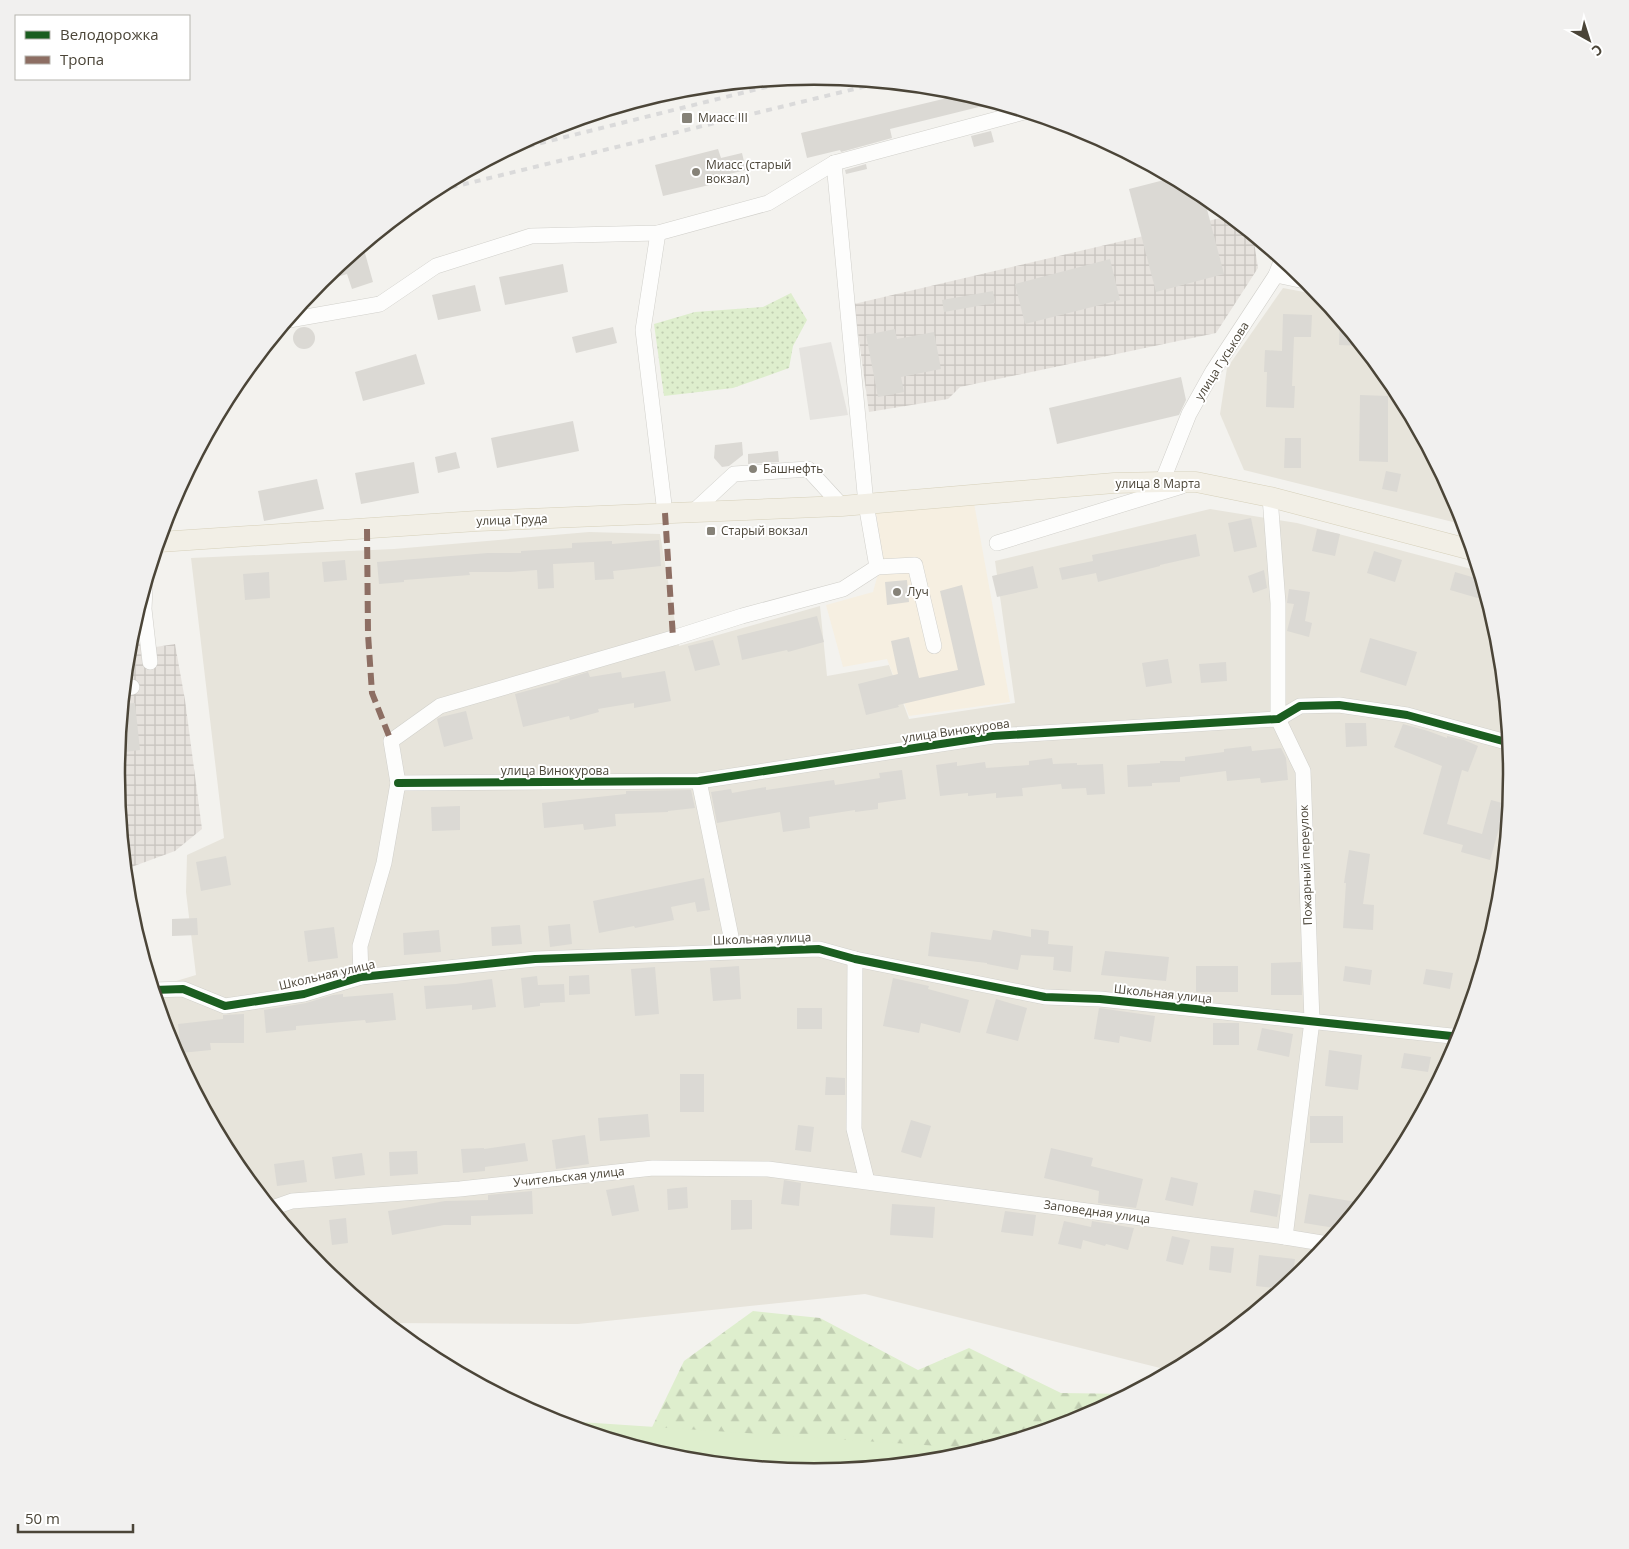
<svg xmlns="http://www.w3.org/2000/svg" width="1629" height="1549" viewBox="0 0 1629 1549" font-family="'Open Sans',sans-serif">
<defs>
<pattern id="industrial-grid" width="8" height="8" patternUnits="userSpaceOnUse" patternTransform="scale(1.25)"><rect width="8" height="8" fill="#e6e2dd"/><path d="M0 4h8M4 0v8" fill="none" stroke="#c7c3be"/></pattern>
<pattern id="grass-dots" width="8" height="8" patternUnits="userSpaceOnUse" patternTransform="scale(1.25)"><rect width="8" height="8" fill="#deeecd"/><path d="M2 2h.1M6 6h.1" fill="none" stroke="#c0cdb1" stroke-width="1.8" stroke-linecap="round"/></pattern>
<pattern id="forest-firs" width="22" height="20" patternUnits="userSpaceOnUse" patternTransform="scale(1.25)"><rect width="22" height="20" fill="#deeecd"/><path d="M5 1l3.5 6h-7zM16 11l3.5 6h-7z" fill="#c0cdb1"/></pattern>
</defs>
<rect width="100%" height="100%" fill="#f3f2ee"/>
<!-- residential -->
<g fill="#e7e4db">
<polygon points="1283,288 1320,295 1395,387 1460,508 1465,525 1244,470 1220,414 1227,368"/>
<polygon points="1210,509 1297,523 1479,571 1499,639 1513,775 1499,911 1459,1042 1395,1163 1308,1268 1202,1355 1172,1371 865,1294 578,1324 388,1323 321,1268 234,1162 169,1041 153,988 196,975 186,892 187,855 224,838 191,558 394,549 589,532 660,534 679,646 820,606 827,676 889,665 909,719 1015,703 995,561"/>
</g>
<!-- commercial -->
<polygon fill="#f6efe1" points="974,503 1010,702 909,716 887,659 843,667 826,605 873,592 882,559 876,513"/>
<!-- industrial -->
<g fill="url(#industrial-grid)">
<polygon points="1229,216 1253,235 1258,268 1216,333 960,387 948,399 869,412 854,304"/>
<polygon points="130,640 133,640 149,648 175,644 185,700 202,829 175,851 126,869 116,774"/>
</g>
<!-- grass -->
<polygon fill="url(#grass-dots)" points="791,293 807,320 793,346 789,368 733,388 664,396 654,324 695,312 763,307"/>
<!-- forest -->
<polygon fill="url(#forest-firs)" points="753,1311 820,1318 918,1370 969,1348 1061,1393 1129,1394 1081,1420 950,1459 814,1473 678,1459 642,1448 684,1361"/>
<!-- park -->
<polygon fill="#deeecd" points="550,1420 985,1449 950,1459 814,1473 678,1459"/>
<!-- parking -->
<polygon fill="#e5e3df" points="831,342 848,415 810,420 799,348"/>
<!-- building -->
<g fill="#dbd9d4">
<polygon points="964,94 995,103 890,129 892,138 841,152 840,150 807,158 801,133"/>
<polygon points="991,131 994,142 974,147 971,136"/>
<polygon points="718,149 721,158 742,153 746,170 725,175 726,181 663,196 655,165"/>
<polygon points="866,164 867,169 846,174 845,170"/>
<polygon points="1172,178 1203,194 1224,274 1156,292 1129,189"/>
<polygon points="363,246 373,282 352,289 347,274 320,282"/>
<polygon points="1110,259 1120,300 1025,324 1015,284"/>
<polygon points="563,264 568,292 505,305 499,277"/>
<polygon points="475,285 481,311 438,320 432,295"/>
<polygon points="993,291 995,303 944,312 942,300"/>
<polygon points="1283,314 1312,315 1311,337 1294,337 1292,386 1295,386 1294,408 1266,407 1267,372 1264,372 1265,350 1282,351"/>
<polygon points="1340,320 1362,346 1339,345"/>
<circle cx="304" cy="338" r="11"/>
<polygon points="613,327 617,343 576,353 572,337"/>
<polygon points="895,329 897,339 934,332 941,369 901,377 904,392 878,397 866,335"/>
<polygon points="416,354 425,384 363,401 355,372"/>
<polygon points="1181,377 1186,400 1179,415 1057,444 1049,408"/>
<polygon points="1360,395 1388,396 1388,462 1359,461"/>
<polygon points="573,421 579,451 497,468 491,438"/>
<polygon points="1285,438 1301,438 1301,468 1284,468"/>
<polygon points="742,442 743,455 729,466 722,467 714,458 715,445"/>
<polygon points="778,451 779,462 748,464 748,454"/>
<polygon points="456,452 460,468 438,473 435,457"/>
<polygon points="414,462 419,493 361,504 355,473"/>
<polygon points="1386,471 1401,474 1397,492 1382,489"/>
<polygon points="317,479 324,509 264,521 258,491"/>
<polygon points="1251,518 1257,547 1234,552 1228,523"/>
<polygon points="1317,529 1340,534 1335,556 1312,551"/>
<polygon points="1196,534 1200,556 1160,565 1160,566 1098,582 1096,573 1062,580 1059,568 1093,561 1092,555"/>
<polygon points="659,540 661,566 613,571 614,579 595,580 594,562 553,564 554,588 538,589 537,570 510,572 469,572 470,575 404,580 404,582 379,584 377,562 488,553 521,553 521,551 572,548 572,543 612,541 612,544"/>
<polygon points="1374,551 1402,560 1395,582 1367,573"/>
<polygon points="345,560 347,580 324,582 322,562"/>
<polygon points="1033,566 1038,588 997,597 992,576"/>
<polygon points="1264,570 1267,588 1253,593 1248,576"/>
<polygon points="269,572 270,598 245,600 243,574"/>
<polygon points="1455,572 1482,580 1488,601 1450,590"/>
<polygon points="907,580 909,602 887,605 885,582"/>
<polygon points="962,585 985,685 898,705 899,707 866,715 858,684 898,674 891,641 909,637 919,678 958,670 940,591"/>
<polygon points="1289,589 1310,592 1305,621 1312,623 1309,637 1287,631 1294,604 1287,603"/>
<polygon points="817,616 824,642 788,652 787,650 742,660 737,636"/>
<polygon points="1370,638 1417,652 1406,686 1360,672"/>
<polygon points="713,640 720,665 695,671 688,646"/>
<polygon points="1168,659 1172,683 1146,687 1142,663"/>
<polygon points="1226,662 1227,681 1201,683 1199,664"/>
<polygon points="665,671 671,701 634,708 634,703 598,709 599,712 570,720 569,716 523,727 515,694 560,682 559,681 588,672 590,677 621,672 622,678"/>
<polygon points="135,703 140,750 118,753 123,704"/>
<polygon points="466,711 473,739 444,747 437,719 441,717"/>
<polygon points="1345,723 1366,723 1367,746 1346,747"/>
<polygon points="1403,724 1428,731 1447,738 1447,736 1464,740 1478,746 1468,772 1462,770 1447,824 1482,834 1491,800 1506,804 1490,860 1461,852 1463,845 1423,834 1442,766 1394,747"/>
<polygon points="1251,746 1252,751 1281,748 1286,758 1288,780 1261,783 1260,778 1227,781 1226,771 1180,777 1180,782 1152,783 1152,786 1128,787 1127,765 1160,763 1160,761 1185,761 1185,757 1224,752 1224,749"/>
<polygon points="1052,758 1053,764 1077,763 1077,765 1103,764 1105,794 1087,795 1086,788 1062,789 1061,784 1022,788 1023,796 996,798 996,793 968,796 968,793 940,796 936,765 957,762 957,766 985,762 986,768 1029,765 1029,761"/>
<polygon points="902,770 906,799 878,803 878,809 855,812 855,810 809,817 810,828 783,832 780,812 717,823 711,792 731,789 732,793 766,787 766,790 834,780 835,785 880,778 879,773"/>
<polygon points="691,790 695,808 668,811 668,812 615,814 616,826 584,830 583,824 544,828 542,803 626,794 626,791"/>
<polygon points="460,806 460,830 432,831 431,807"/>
<polygon points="1349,850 1370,854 1363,904 1374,905 1373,930 1343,928 1346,883 1344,883"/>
<polygon points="226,856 231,885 201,891 196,862"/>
<polygon points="704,878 710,910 697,912 695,902 671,907 674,920 635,928 634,926 599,933 593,901"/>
<polygon points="197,918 198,935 172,936 172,919"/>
<polygon points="570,924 572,944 550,947 548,926"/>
<polygon points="520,925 522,944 492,946 491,927"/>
<polygon points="334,927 338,958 308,962 304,931"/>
<polygon points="1031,929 1049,931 1048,944 1073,946 1071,972 1053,970 1054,957 1021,955 1018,970 987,964 987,963 928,956 931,932 991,940 993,930 1031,937"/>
<polygon points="439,930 441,952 404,955 403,933"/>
<polygon points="1105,951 1169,957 1166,981 1101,975"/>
<polygon points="1301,962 1302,995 1271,995 1271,963"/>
<polygon points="739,966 741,999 713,1001 710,968"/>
<rect x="1196" y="966" width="42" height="26"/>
<polygon points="1345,966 1372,970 1370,985 1343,981"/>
<polygon points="655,967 659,1014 635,1016 631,969"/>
<polygon points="1426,969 1453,973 1450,989 1423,984"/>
<polygon points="589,975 590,994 569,995 569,976"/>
<polygon points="537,976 538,985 564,984 565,1002 540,1003 540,1006 524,1008 521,978"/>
<polygon points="893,978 929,986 928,989 969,1000 960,1033 921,1023 919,1033 883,1026"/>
<polygon points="492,979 496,1007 472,1010 472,1005 426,1009 424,986 456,984"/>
<polygon points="393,993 396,1020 366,1023 365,1020 296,1026 296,1030 266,1033 264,1010 306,1003 333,995 343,994 343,997"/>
<polygon points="996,999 1027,1008 1018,1041 986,1033"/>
<rect x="797" y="1008" width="25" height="21"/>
<polygon points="1099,1008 1155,1016 1151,1042 1120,1036 1119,1043 1094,1039"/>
<polygon points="244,1014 244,1043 210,1043 211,1050 181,1053 178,1024 223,1019 223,1015"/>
<rect x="1213" y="1023" width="26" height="22"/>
<polygon points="1262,1028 1293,1034 1289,1057 1257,1050"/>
<polygon points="1329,1050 1362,1055 1358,1090 1325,1086"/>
<polygon points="1404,1053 1431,1057 1428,1072 1401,1068"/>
<rect x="680" y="1074" width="24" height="38"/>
<polygon points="826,1077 845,1078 845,1095 825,1095"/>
<polygon points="648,1114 650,1137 600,1141 598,1118"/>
<rect x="1310" y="1116" width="33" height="27"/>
<polygon points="911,1120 931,1126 921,1158 901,1152"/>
<polygon points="798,1125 814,1127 811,1152 795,1150"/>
<polygon points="585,1135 589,1164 556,1169 552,1140"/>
<polygon points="525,1143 528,1161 485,1167 485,1171 463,1173 461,1149 484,1148 484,1149"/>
<polygon points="1051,1148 1093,1158 1091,1166 1143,1179 1136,1208 1098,1203 1099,1191 1044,1178"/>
<polygon points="417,1151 418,1174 390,1176 389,1152"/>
<polygon points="362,1153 365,1175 335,1179 332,1157"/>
<polygon points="304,1160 307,1182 277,1186 274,1164"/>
<polygon points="1171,1177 1198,1183 1193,1206 1165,1200"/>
<polygon points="784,1180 801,1183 799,1206 781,1204"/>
<polygon points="634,1185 639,1211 612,1216 606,1190"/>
<polygon points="687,1187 688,1208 668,1210 667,1189"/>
<polygon points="1254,1190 1281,1195 1277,1217 1250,1212"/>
<polygon points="532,1191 533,1214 471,1216 471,1225 444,1225 392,1235 388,1211 445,1201 488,1200 488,1195"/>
<polygon points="1309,1194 1356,1202 1355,1212 1341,1229 1304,1223"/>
<polygon points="731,1200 752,1200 752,1229 731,1230"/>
<polygon points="892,1204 935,1207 933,1238 890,1235"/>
<polygon points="1005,1211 1036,1215 1033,1236 1001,1232"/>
<polygon points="346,1218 348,1243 332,1245 329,1220"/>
<polygon points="1064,1221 1091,1227 1092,1221 1134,1228 1128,1250 1106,1244 1105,1246 1083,1240 1081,1249 1058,1244"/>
<polygon points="1172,1236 1190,1240 1183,1265 1166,1261"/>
<polygon points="1211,1246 1234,1248 1231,1273 1209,1270"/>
<polygon points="1259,1255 1295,1259 1292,1282 1283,1289 1256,1286"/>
</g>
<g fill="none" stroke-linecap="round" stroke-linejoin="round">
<defs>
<g id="minor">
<polyline points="658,233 643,330 665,513"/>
<polyline points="1276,275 1282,259"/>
<polyline points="289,320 380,304 436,266 531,236 658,233 768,203 834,163 1024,112"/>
<polyline points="1162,482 1189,414 1213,371 1276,275 1309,282"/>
<polyline points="1270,497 1278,603 1278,719 1303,771 1312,1021 1285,1237"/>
<polyline points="694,511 734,474 808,469 842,506"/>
<polyline points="997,543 1182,486"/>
<polyline points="877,567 915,565 934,646"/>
<polyline points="145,589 144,609 150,662"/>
<polyline points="125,688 132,687"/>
<polyline points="699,781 734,951"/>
<polyline points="398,783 699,781 993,736 1278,719 1300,706 1339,705 1407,715 1510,743"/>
<polyline points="855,959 854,1129 867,1181"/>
<polyline points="361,977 360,946 384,863 398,783 391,741 440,706 673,638 742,616 843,589 877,567 866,504 834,163"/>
<polyline points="154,990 183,989 225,1006 304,994 361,977 535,959 819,949 855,959 1045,997 1100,999 1461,1037"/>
<polyline points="272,1208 292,1201 460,1189 653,1168 768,1169 1285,1237 1328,1244"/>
</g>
<polyline id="major" points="159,542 477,521 842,506 1114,483 1162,482 1196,482 1270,497 1472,550"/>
</defs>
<!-- minor casing -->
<use href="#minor" stroke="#d1d0cb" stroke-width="16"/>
<!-- major casing -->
<use href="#major" stroke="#d6d0ba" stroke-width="21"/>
<!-- minor -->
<use href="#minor" stroke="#fdfdfc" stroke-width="15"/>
<!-- major -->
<use href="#major" stroke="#f2efe6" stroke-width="20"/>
<!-- rail -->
<g stroke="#dadada" stroke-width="4" stroke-dasharray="6 6" stroke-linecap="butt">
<polyline points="505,152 806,77"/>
<polyline points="428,193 879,83"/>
</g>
<!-- quiet -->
<g stroke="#8d6e63" stroke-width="6" stroke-dasharray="12 6" stroke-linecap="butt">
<polyline points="665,513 673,638"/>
<polyline points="367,529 368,634 372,693 391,741"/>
</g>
<defs>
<g id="cycleway">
<polyline points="398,783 699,781 993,736 1278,719 1300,706 1339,705 1407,715 1510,743"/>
<polyline points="154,990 183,989 225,1006 304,994 361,977 535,959 819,949 855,959 1045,997 1100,999 1461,1037"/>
</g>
</defs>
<!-- cycleway casing -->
<use href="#cycleway" stroke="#fff" stroke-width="11"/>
<!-- cycleway -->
<use href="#cycleway" stroke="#1b5e20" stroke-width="8"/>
</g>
<!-- markers -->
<g fill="#868278" stroke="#fff" stroke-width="2">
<rect x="681" y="112" width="12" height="12" rx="2.5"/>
<circle cx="696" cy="172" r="5"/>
<circle cx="753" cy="469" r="5"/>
<rect x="706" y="526" width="10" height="10" rx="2.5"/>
<circle cx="897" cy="592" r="5"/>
</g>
<g text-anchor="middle" stroke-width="4" stroke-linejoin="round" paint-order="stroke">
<!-- poi labels -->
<g font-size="12" fill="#4b4538" stroke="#fff" text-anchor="start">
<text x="698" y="122">Миасс III</text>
<text x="706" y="169">Миасс (старый<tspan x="706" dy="14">вокзал)</tspan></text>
<text x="763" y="473">Башнефть</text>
<text x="721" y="535">Старый вокзал</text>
<text x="907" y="596">Луч</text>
</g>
<!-- street labels -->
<g font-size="12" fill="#4b4538" stroke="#fff">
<text transform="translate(1222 361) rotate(-58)" y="4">улица Гуськова</text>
<text x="1158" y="488">улица 8 Марта</text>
<text transform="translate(512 520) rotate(-2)" y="4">улица Труда</text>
<text transform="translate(956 731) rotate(-8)" y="4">улица Винокурова</text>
<text x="555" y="775">улица Винокурова</text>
<text transform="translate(1306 865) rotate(-92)" y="4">Пожарный переулок</text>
<text transform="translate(762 939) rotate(-2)" y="4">Школьная улица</text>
<text transform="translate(327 975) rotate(-13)" y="4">Школьная улица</text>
<text transform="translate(1163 994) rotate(6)" y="4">Школьная улица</text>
<text transform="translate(569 1177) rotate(-6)" y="4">Учительская улица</text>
<text transform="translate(1097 1212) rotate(8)" y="4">Заповедная улица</text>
</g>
</g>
<!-- crop -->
<path d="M0 0H1629V1549H0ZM125 774a689 689 0 1 1 1378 0a689 689 0 1 1-1378 0Z" fill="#f1f0ef" fill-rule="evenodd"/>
<path fill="none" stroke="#4b4538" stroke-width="2.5" d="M125 774a689 689 0 1 1 1378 0a689 689 0 1 1-1378 0Z"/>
<!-- legend -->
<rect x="15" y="15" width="175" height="65" fill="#ffffff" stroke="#b7b5af"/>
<rect x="25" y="31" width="25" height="8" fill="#1b5e20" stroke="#b7b5af"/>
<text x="60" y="40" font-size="15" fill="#4b4538">Велодорожка</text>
<rect x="25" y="56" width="25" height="8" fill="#8d6e63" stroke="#b7b5af"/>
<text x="60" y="65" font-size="15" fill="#4b4538">Тропа</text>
<!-- north arrow -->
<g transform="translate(1589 40) rotate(141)" stroke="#ffffff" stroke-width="4" paint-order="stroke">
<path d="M0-4L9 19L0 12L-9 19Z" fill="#4b4538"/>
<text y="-8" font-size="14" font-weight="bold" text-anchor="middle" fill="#4b4538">С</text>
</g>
<!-- scale -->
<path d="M18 1524v8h115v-8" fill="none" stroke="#4b4538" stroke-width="2.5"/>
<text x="25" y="1524" font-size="15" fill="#4b4538" stroke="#ffffff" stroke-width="4" paint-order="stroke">50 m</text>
</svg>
